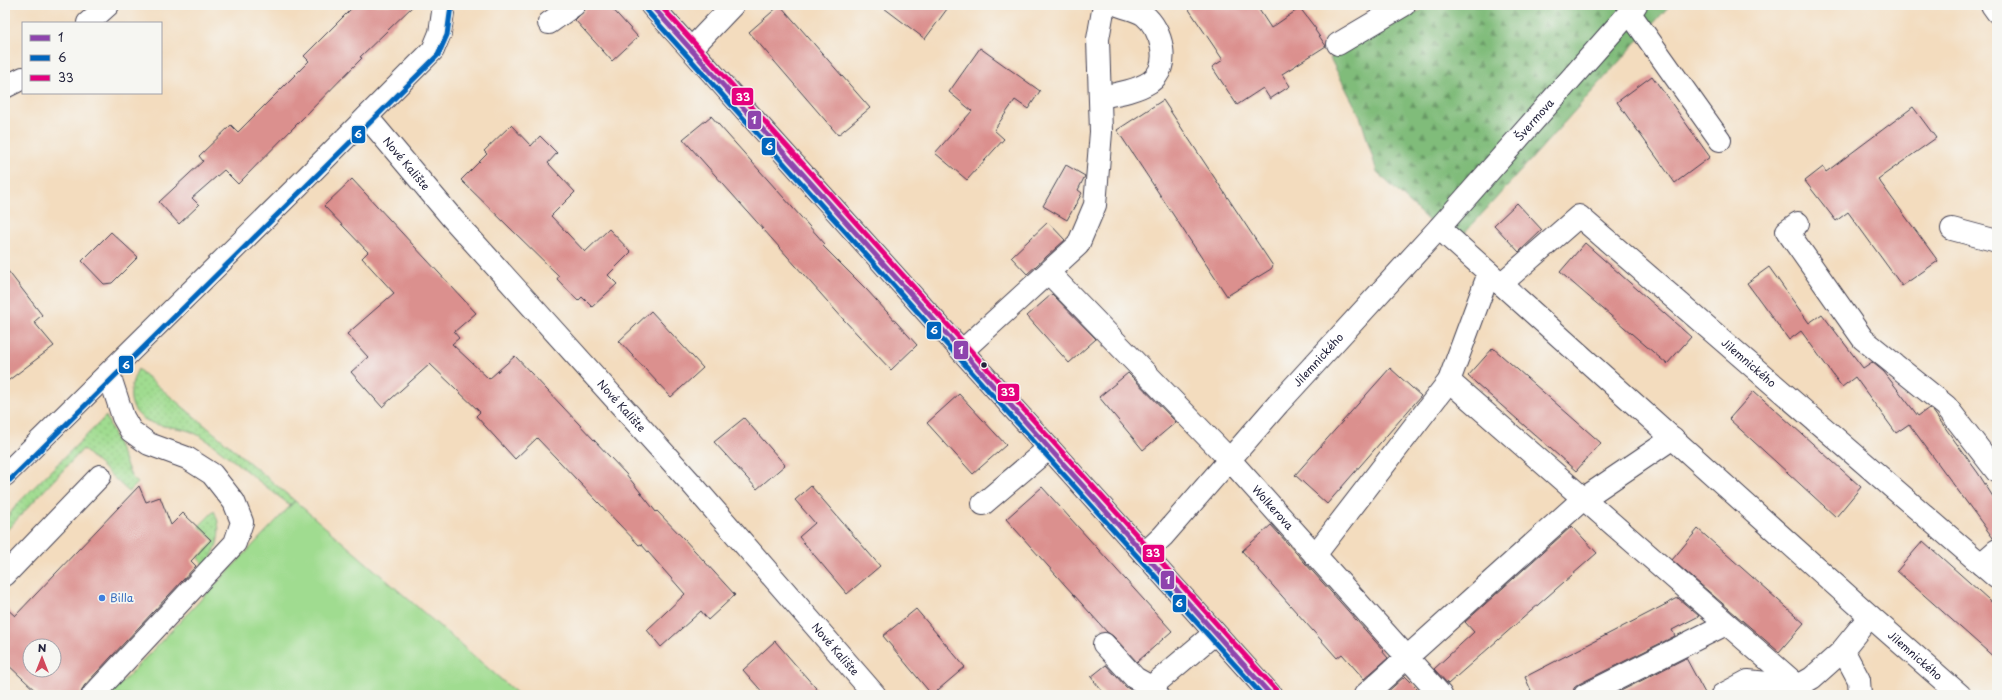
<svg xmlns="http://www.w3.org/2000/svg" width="2002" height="700" viewBox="0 0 2002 700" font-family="'Playpen Sans',sans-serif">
<defs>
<pattern id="grass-dots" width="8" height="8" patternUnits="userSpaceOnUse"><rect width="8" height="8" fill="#a0dc90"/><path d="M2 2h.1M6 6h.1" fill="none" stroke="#8abc7d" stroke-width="1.8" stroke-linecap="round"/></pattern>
<pattern id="forest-firs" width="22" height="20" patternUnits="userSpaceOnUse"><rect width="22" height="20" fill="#80bc7a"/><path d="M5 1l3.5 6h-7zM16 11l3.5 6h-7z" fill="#689865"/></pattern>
</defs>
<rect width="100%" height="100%" fill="#f6f6f2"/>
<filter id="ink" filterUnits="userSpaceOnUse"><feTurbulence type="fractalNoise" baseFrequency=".025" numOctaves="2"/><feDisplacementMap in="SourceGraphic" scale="8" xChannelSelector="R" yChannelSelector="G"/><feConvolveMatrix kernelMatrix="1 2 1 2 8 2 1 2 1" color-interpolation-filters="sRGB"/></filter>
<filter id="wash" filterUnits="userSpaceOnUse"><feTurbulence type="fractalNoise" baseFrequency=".012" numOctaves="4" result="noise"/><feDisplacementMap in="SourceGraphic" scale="16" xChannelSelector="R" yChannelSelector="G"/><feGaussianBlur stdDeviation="0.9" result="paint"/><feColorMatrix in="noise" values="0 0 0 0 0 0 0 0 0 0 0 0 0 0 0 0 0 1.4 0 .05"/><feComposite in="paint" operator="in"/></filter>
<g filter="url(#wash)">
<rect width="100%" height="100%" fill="#f3dcbe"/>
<!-- grass -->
<g fill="url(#grass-dots)" stroke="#617f66">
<path d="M138,369L146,376L295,501L290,505C270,490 250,474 230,458C218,449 206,438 192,432C175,425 152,429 138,414C126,402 131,382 138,369Z"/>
<polygon points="106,416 132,478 138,483 129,492 83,449 5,532 5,521 16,505"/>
<path d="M214,511C224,531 217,549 206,567L198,558L215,541L199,526Z"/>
</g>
<!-- forest -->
<polygon fill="url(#forest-firs)" stroke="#516f5a" points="1431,5 1670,5 1454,245 1377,172 1360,116 1330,58"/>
<!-- pitch -->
<polygon fill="#a0dc90" stroke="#617f66" points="295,501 519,695 110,695"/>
<g id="blocks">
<!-- building -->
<g fill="#db908e" fill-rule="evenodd">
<polygon points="355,5 414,5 360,57 362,58 238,184 224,170 192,198 199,205 179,224 159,202 203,161 199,156 231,125 238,132 309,61 304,56"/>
<polygon points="586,5 609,5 638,37 612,61 575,20 585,10"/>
<polygon points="780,5 870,108 838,135 749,32"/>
<polygon points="880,5 950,5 925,39"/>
<polygon points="1186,5 1256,5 1271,28 1300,8 1316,29 1315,30 1326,46 1282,74 1290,86 1270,99 1263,88 1237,105 1212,67 1223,60"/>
<polygon points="980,48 1040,91 1028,109 1015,100 994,130 1004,139 967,180 935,153 972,111 949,92"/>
<polygon points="1652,76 1710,157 1675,183 1617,102"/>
<polygon points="1163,100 1273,266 1271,269 1227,296 1117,130"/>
<polygon points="1913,107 1936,138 1878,179 1938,261 1902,286 1848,212 1836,221 1805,181 1823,167 1826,172"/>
<polygon points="711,116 825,244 823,246 867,290 917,345 891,370 844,320 683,139"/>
<polygon points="511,125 531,146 540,136 557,153 548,163 575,192 551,216 585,252 609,229 631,252 608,275 617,284 592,307 582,297 578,301 557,279 559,276 461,180 487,154 484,151"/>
<polygon points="1066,165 1085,176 1078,190 1082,193 1067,220 1043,206"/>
<polygon points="352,179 476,313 454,332 459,338 452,344 489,379 515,356 626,474 656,512 657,511 684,539 735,595 708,620 701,611 661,647 647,630 685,594 641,544 639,545 537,438 515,459 476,416 480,412 430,364 382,407 351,372 368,357 347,334 394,293 362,258 368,252 324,206"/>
<polygon points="1517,203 1542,230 1519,252 1494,225"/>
<polygon points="1048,222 1065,240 1027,274 1011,257"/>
<polygon points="111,232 138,257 112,283 104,284 82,261"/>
<polygon points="1585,243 1691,337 1667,364 1560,272"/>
<polygon points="5,267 42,315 34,322 54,346 5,383"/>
<polygon points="1769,267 1809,323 1822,314 1863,368 1872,362 1884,372 1918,416 1929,408 1933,411 1978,473 1997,503 1997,538 1993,538 1909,424 1896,433 1855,377 1842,387 1801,331 1789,340 1747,283"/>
<polygon points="1052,294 1096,339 1069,363 1027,316"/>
<polygon points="651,311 703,368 671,397 619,341"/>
<polygon points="1493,348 1601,443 1576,471 1468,376"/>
<polygon points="1390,368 1421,396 1327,504 1295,475"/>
<polygon points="1128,373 1176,422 1143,450 1099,397"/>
<polygon points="1754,391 1861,487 1836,517 1729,419"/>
<polygon points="959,394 1006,445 973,474 927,423"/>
<polygon points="744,418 785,465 757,489 714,442"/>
<path d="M139,486L146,502L160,497L171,525L183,513L211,540L191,561L196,566L84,686L80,695H40L5,662V607L15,616ZM30,646H54V670H30Z"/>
<polygon points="811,486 880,566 847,594 799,537 815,523 795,500"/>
<polygon points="1042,487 1172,631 1137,662 1113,636 1107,632 1006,519"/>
<polygon points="1271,525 1383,650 1382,651 1388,658 1364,679 1342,654 1337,658 1242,551"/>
<polygon points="1572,526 1597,553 1448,684 1434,669 1474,632 1465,622"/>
<polygon points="1698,529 1804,623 1779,652 1672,560"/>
<polygon points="1923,541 1997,607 1997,660 1897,571"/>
<polygon points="1678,598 1699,616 1672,630 1675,636 1579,684 1574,688 1573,695 1533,695 1525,677"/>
<polygon points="916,609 965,667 932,695 883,636"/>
<polygon points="775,641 800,670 822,695 765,695 743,670"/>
<polygon points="1686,658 1706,695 1613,695"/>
<polygon points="1106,665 1126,687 1139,695 1105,695 1091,677"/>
<polygon points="1405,676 1424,695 1384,695"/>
</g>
</g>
</g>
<g filter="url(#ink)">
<use href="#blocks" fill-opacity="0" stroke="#413e4f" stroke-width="1"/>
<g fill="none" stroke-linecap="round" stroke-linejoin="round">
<defs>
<g id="minor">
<polyline points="651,5 1271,695"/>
<polyline points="1992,5 1997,12"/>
<polyline points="1629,12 1720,140"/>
<polyline points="88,23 108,5"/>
<polyline points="549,23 574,5"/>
<polyline points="1338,44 1404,5"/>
<polyline points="691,49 733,5"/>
<polyline points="5,87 23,78"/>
<path d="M1100,97C1116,94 1136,91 1150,82C1172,67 1162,29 1144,15C1137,10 1125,8 1118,5"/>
<path id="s1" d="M367,117L452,218L691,483L875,695"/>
<polyline points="1798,223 1787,231 1863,339 1946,406 1997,472"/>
<path id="s2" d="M1439,228L1870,616L1960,695"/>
<polyline points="1952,229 1997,241"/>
<path id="s3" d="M1049,273L1229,459L1441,695"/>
<path id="s4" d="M1501,284L1579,216L1997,578"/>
<polyline points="962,351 1078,245 1095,205 1101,132 1098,39 1104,5"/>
<polyline points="1449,381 1798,686"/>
<polyline points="5,475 298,186 433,50 440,33 444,5"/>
<polyline points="983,504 1049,448"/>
<path id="s5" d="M1144,554L1163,536L1278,404L1439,228L1636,5"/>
<polyline points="1315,555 1449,381 1489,273"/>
<polyline points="1981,564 1997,550"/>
<polyline points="5,575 100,476"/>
<polyline points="1104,644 1135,678 1151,687"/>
<polyline points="1843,650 1859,680 1860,695"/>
<polyline points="93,695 235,543 242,522 234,502 212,474 187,458 149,444 131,431 123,417 109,374"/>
<polyline points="1158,695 1151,687 1215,633"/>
<polyline points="1365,695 1583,499 1673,438"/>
<polyline points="1585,695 1726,624"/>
<polyline points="1722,695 1748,681 1798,686"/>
<polyline points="1782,695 1812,678 1840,653 1870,616"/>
</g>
</defs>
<!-- minor casing -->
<use href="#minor" stroke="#413e4f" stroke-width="24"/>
<!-- minor -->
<use href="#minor" stroke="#fff" stroke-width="22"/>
<defs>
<polyline id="bus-1" points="651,5 1271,695"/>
<g id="bus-2">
<polyline points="646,10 1262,695"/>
<polyline points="10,480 438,55 447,35 451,6"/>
</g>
<polyline id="bus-3" points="660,5 1276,690"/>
</defs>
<!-- bus-1 casing -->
<use href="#bus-1" stroke="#f6f6f2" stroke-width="8"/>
<!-- bus-2 casing -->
<use href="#bus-2" stroke="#f6f6f2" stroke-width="8"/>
<!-- bus-3 casing -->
<use href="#bus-3" stroke="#f6f6f2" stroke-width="8"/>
<!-- bus-1 -->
<use href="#bus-1" stroke="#8e44ad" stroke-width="5"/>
<!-- bus-2 -->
<use href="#bus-2" stroke="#0065bd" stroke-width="5"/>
<!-- bus-3 -->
<use href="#bus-3" stroke="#e5007d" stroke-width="5"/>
</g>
</g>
<!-- markers -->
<circle fill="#22223b" stroke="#f6f6f2" stroke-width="1.5" cx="984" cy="365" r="3.5"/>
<circle fill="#3f7fe0" stroke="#f6f6f2" stroke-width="1.5" cx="102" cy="598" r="4"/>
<g text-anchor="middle" stroke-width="3.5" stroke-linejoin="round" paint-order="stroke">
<!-- street labels -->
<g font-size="11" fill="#22223b" stroke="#f6f6f2">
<text dy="4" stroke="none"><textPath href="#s5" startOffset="584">Švermova</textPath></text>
<text dy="4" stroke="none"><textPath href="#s1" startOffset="61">Nové Kalište</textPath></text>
<text dy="4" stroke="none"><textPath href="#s5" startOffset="261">Jilemnického</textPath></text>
<text dy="4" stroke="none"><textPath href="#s4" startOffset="328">Jilemnického</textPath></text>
<text dy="4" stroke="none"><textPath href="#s1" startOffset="385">Nové Kalište</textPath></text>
<text dy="4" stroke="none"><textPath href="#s3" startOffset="324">Wolkerova</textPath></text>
<text dy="4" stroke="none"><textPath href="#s1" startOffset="709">Nové Kalište</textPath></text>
<text dy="4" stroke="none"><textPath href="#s2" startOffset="640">Jilemnického</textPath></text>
</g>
<!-- shop labels -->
<g font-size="11" fill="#366cbe" stroke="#f6f6f2" text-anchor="start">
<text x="110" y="602">Billa</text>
</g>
</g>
<g stroke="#f6f6f2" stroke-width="1.5">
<rect x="731" y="87" width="23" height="19" rx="4" fill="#e5007d"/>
<rect x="747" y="110" width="15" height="20" rx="4" fill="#8e44ad"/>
<rect x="351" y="125" width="15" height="19" rx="4" fill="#0065bd"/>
<rect x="761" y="137" width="15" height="19" rx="4" fill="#0065bd"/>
<rect x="926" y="321" width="16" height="19" rx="4" fill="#0065bd"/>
<rect x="953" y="340" width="16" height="20" rx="4" fill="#8e44ad"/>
<rect x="118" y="355" width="16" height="19" rx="4" fill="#0065bd"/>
<rect x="997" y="383" width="23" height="19" rx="4" fill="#e5007d"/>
<rect x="1142" y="544" width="23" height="19" rx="4" fill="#e5007d"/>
<rect x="1160" y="570" width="15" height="20" rx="4" fill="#8e44ad"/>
<rect x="1172" y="594" width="15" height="19" rx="4" fill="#0065bd"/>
</g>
<g font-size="11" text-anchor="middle" font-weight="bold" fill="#fff">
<text x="743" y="101">33</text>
<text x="754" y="124">1</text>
<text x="358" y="138">6</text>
<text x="769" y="150">6</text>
<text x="934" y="334">6</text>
<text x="961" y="354">1</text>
<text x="126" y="369">6</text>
<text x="1008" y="396">33</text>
<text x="1153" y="557">33</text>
<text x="1168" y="584">1</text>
<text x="1179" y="607">6</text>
</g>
<!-- margin -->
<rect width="2002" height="700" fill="none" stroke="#f6f6f2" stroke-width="20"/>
<!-- legend -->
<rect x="22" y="22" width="140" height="72" fill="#f6f6f2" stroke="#a1a1a9"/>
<rect x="30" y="35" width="20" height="6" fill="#8e44ad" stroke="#a1a1a9"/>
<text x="58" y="42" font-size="12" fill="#22223b">1</text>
<rect x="30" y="55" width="20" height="6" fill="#0065bd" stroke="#a1a1a9"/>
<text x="58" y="62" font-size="12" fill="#22223b">6</text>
<rect x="30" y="75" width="20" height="6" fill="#e5007d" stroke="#a1a1a9"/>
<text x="58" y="82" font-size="12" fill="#22223b">33</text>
<!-- north arrow -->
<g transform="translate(42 658)"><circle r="19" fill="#f6f6f2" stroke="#a1a1a9"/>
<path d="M0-3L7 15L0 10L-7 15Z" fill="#d1495b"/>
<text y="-6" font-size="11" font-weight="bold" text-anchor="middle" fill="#22223b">N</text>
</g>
</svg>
